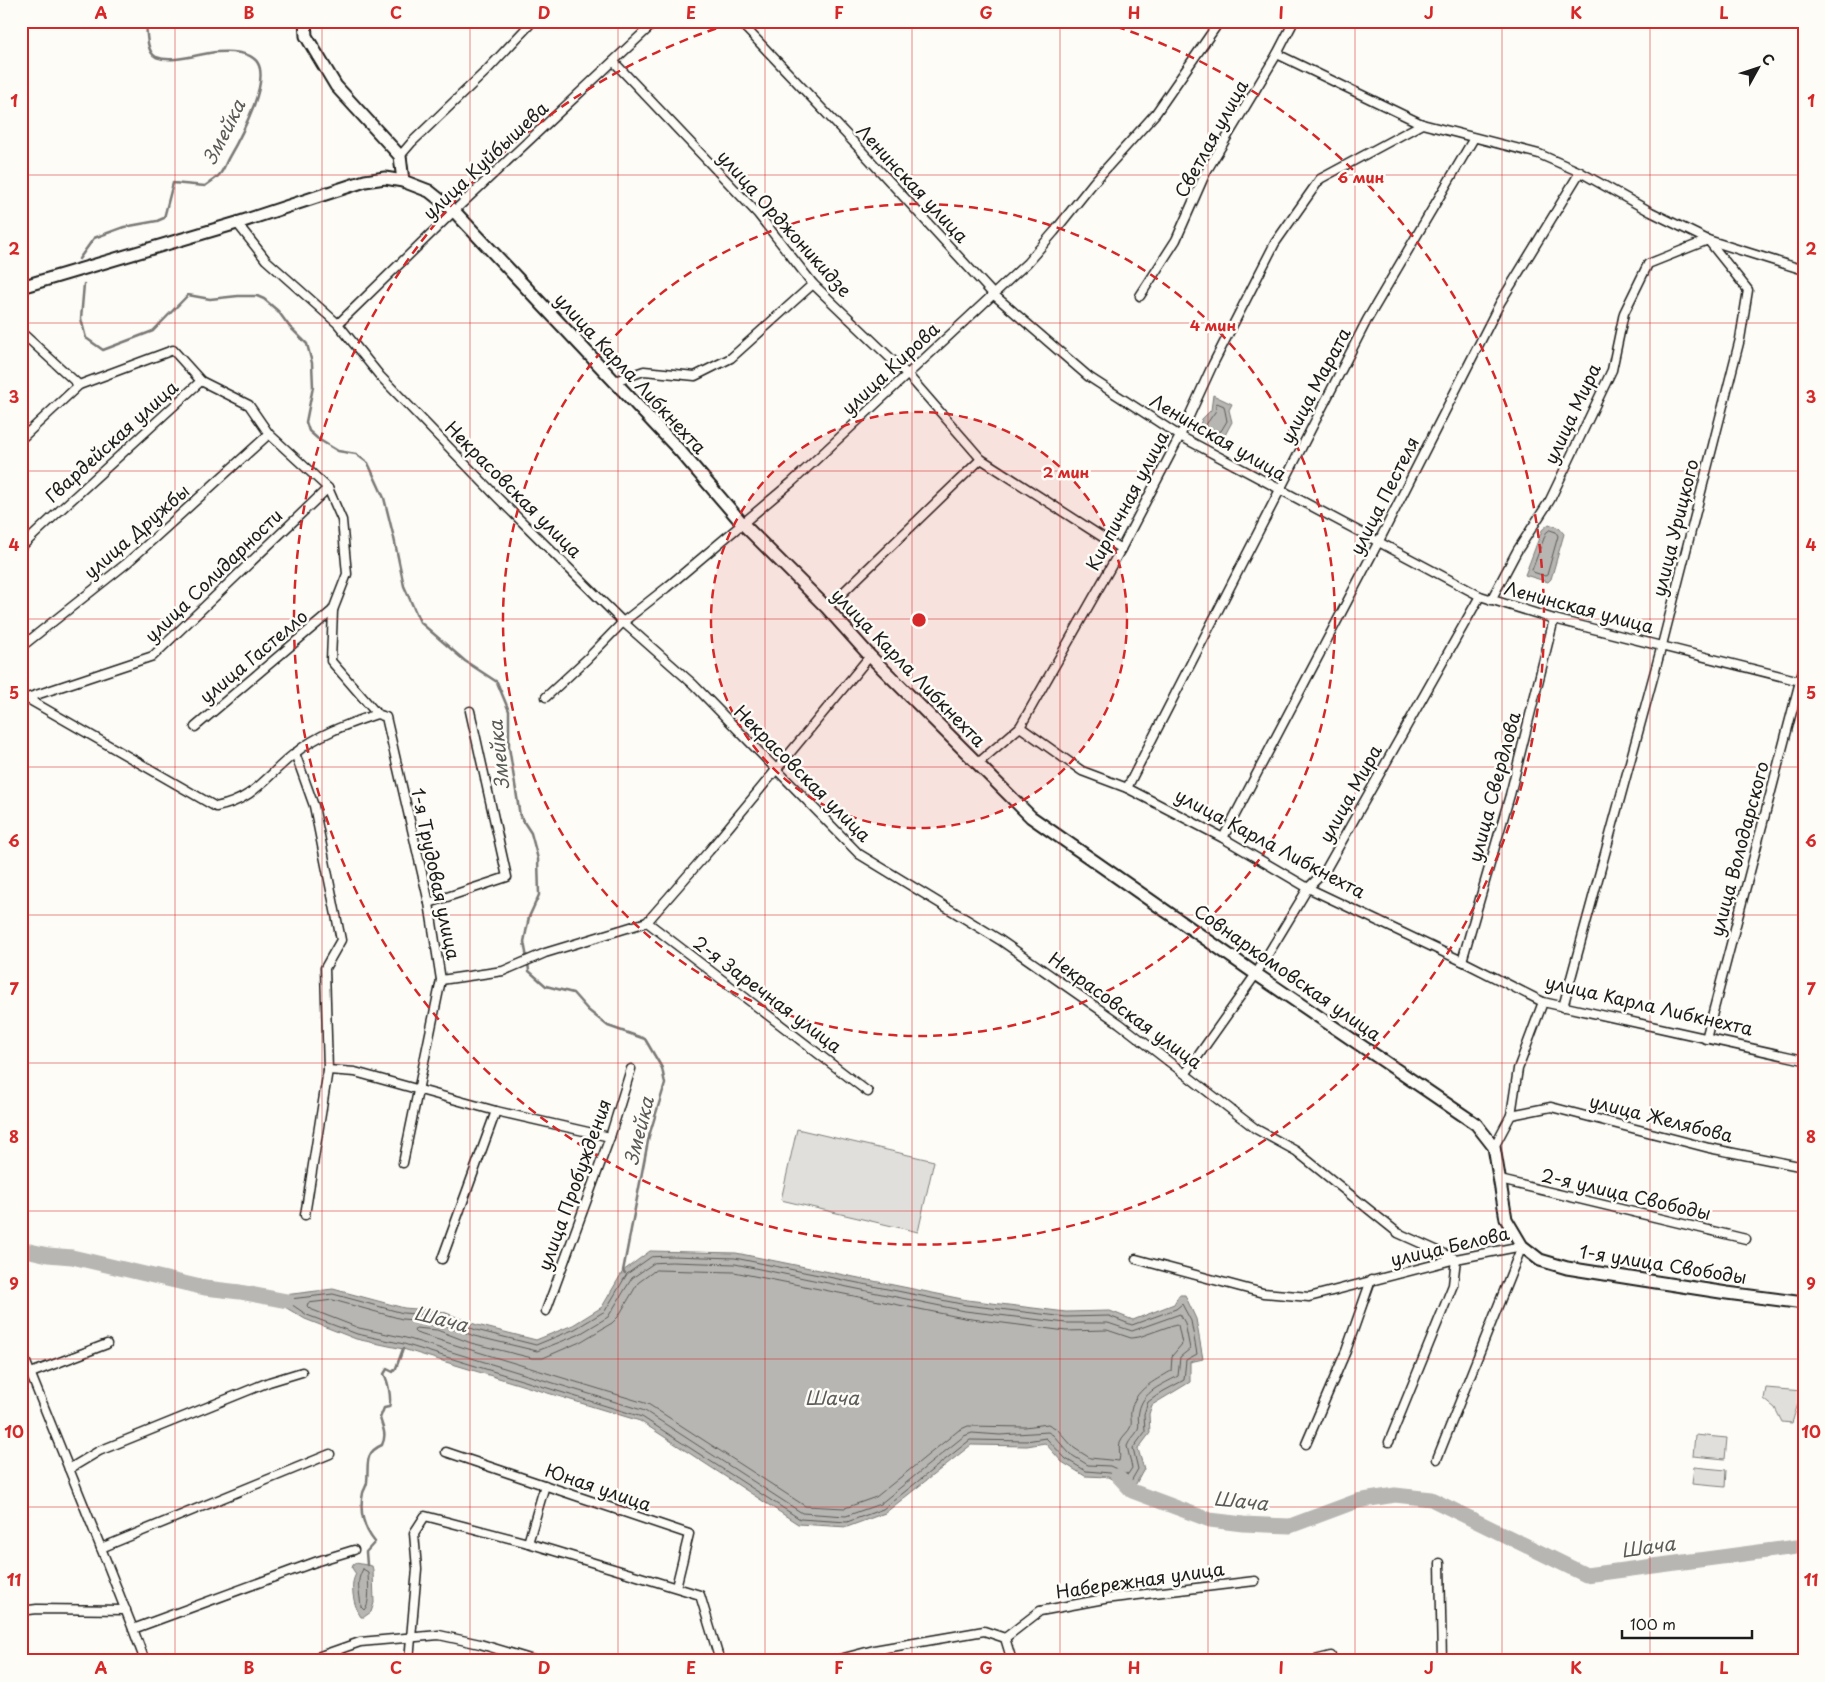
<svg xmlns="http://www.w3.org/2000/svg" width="1825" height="1682" viewBox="0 0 1825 1682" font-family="'Playpen Sans',sans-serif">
<rect width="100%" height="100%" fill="#fdfcf7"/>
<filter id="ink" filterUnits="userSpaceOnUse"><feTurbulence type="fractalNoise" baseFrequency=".02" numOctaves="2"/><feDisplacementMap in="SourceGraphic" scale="10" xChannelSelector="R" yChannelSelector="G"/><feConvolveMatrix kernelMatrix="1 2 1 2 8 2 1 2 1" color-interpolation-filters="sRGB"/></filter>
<g filter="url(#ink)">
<!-- green -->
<g fill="#e0dfdb" stroke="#7e7e7c">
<polygon points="797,1129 934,1161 918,1232 781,1200"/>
<polygon points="1766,1388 1802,1391 1792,1423 1782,1422 1775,1408 1764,1399"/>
<polygon points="1695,1435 1727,1438 1725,1459 1693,1456"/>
<polygon points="1694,1467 1726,1470 1725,1487 1692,1484"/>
</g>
<!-- water -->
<g fill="#b7b6b2" stroke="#797876">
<path d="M1213,395L1232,404L1229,410L1232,422L1224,437C1213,438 1206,436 1199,427L1202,419L1211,410Z"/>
<polygon points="1549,524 1559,528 1564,534 1551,579 1548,582 1525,575 1542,530"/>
<polygon points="650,1251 736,1253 967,1300 1066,1312 1110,1311 1133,1320 1174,1304 1179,1295 1185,1295 1196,1319 1203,1359 1190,1362 1190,1382 1152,1405 1149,1414 1150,1433 1138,1449 1144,1469 1132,1491 1108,1477 1085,1476 1062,1462 1045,1443 1027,1446 971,1445 885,1513 847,1527 798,1524 640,1421 403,1349 356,1339 305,1319 268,1297 333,1289 404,1308 441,1311 477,1325 536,1340 573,1325 602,1307 623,1271"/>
<path d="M356,1563L372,1566L373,1570L374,1603L371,1612L364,1617H361C354,1607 349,1585 356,1574L352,1568L353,1565Z"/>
</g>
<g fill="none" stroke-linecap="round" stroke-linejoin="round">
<!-- shore -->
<g stroke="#5a5a58" stroke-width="1">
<polygon points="1217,403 1224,406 1227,421 1221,431 1217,432 1208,430 1205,426 1215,412"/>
<polygon points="1550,530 1556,532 1558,536 1547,575 1545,576 1533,572 1532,570 1546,533"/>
<polygon points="672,1256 735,1258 966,1305 1066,1317 1109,1316 1132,1325 1176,1309 1182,1304 1191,1321 1197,1354 1186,1360 1184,1380 1162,1392 1148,1402 1144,1414 1145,1432 1133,1448 1138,1469 1130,1483 1110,1473 1086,1471 1066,1459 1046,1438 1026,1441 970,1440 883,1509 847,1522 800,1519 642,1417 404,1344 357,1334 307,1315 288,1302 290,1299 333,1294 403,1313 440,1316 476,1330 536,1345 575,1329 605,1311 627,1274 651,1257"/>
<path d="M672,1262L735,1264L965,1311L1066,1323H1108L1132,1331L1180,1314L1185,1323L1190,1349L1180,1357L1178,1376C1162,1385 1143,1391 1139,1411C1137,1417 1140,1425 1138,1430C1135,1436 1129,1440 1127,1446L1132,1468L1128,1474L1110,1466L1088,1465L1070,1454L1053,1435L1048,1432L1000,1435L972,1433L964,1436L880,1504L846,1516L802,1513L645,1411L406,1338L359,1328L310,1309L307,1306L308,1303L333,1300L402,1319L438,1322L474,1336L537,1351L578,1335L608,1317L632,1278L654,1263Z"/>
<path d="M656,1270L734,1272L964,1318L1066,1331L1107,1330L1131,1338L1139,1337L1176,1324L1178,1325L1182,1344L1172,1356L1171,1371C1153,1382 1135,1389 1131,1411C1130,1416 1132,1421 1131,1426C1129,1432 1122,1436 1120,1442C1118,1449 1121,1455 1119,1461L1090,1458L1074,1448L1057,1429L1048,1424L1025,1427L968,1426L959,1430L876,1497L845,1508L805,1506L648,1404L416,1333L414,1331L416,1328L437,1330L471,1343L532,1358H543L580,1342L612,1323L618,1317L638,1283Z"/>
<path d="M363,1569L368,1572C368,1582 371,1604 364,1610L361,1607C360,1592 355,1582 363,1569Z"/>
</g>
<!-- stream -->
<g stroke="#797876" stroke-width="2.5">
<path d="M79,259L94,238L124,227L157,221L164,218L173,183L205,186C210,182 216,179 220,174C224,169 226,162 229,157C239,140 247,123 254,105C268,66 262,49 217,52C200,53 173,64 156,57C146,52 147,31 146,21"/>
<polyline points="84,284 81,319 86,338 103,350 153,331 188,295 210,299 238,296 257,296 264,299 278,311 289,326 307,344 312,363 313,387 306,422 309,431 318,439 338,451 356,454 368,463 384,498 394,538 404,586 420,622 465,661 497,682 509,711 509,747 520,816 531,833 538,859 539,895 529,917 524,942 527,958"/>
<polyline points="528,963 529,971 546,986 573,993 588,1010 608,1026 645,1039 662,1068 665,1084 649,1136 623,1271 625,1273"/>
<path d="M367,1565L366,1552L375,1542C363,1527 359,1511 363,1493C364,1489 367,1486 367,1482C369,1466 363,1453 382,1445C387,1434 383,1429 380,1418L384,1408L389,1407C392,1399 388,1381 384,1374L387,1369L393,1372L396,1368L403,1349"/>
</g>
<!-- river -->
<g stroke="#b7b6b2" stroke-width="15">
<polyline points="21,1249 48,1255 72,1257 205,1288 240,1292 287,1301"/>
<polyline points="1118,1476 1132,1491 1210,1520 1243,1524 1290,1526 1357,1501 1395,1495 1431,1499 1586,1575 1804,1546"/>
</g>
<defs>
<g id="street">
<polyline points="739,21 846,134 993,294 1089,377 1180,436 1480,596 1554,619 1804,682"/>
<polyline points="1277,54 1422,124 1539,154 1580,172 1651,212 1708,240 1804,270"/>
<polyline points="614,62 758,214 813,284 908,375 981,459 1121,549"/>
<polyline points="400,156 412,142 486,71 533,21"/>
<polyline points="237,223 266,260 338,324 380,376 498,498 623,622 693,684 859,854 1000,940 1119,1023 1256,1129 1296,1151 1398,1233 1456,1259 1453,1285 1389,1442"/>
<polyline points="1140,296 1176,240 1206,172 1277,54 1294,21"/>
<polyline points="338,324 454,211 656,21"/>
<polyline points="21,332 79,385 173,350 201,381 249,405 269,434 328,488 342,520 347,574 333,610 331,661 377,714"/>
<polyline points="615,381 644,371 695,376 731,358 813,284"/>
<polyline points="21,439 79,385"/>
<polyline points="21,547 56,514 201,381"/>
<polyline points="1491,600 1517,551 1550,500 1612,370 1624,313 1648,264 1708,240 1748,290 1740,339 1662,645 1563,1007"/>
<polyline points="827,608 981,459"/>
<polyline points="21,647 127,563 269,434"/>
<path d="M21,695L216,807C255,799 265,777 294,754C318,734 348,724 377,714"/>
<polyline points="546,697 587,659 623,622 666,588 792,482 1027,263 1054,232 1094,182 1156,113 1217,25"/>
<polyline points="27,698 153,656 328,488"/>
<polyline points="377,714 386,717 429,903 441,980 403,1163"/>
<polyline points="195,727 333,610"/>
<polyline points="1020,727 1121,549 1180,436 1213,364 1275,243 1320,179 1422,124"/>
<polyline points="295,753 314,806 341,940 325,968 328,1070 305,1215"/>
<polyline points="977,764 1020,727 1082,771 1127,788 1223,838 1308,888 1462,961 1543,1002 1804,1060"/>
<polyline points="1127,788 1367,320 1474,138"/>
<polyline points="1223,838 1379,541 1500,303 1580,172"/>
<polyline points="429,903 507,877 470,711"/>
<polyline points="647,922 868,1092"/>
<polyline points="1462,961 1510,795 1554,619"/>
<polyline points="441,980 503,971 545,953 647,922 709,851 870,656"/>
<polyline points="1706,1039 1804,666"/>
<polyline points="328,1070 355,1072 496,1111 610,1137"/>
<polyline points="1186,1073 1256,974 1308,888 1325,871 1480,596"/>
<polyline points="1511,1115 1551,1107 1709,1148 1804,1167"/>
<polyline points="1494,1147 1511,1115 1518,1069 1543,1002"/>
<polyline points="1500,1180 1746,1239"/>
<polyline points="442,1259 496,1111"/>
<polyline points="1136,1259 1263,1293 1309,1297 1456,1259 1522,1246"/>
<polyline points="546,1311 610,1137 631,1069"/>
<polyline points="21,1350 101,1548"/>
<polyline points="31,1373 107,1344"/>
<polyline points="1306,1444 1346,1351 1371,1280"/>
<polyline points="446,1452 689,1534 676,1587"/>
<polyline points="1437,1459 1522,1246"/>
<polyline points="69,1469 99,1451 269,1382 302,1372"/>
<polyline points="528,1543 545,1485"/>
<polyline points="1440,1563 1442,1661"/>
<polyline points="21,1611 37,1609 126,1610"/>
<polyline points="133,1629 101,1548 330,1454"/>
<polyline points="1005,1638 1012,1661"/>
<polyline points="145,1661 133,1629 318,1561 354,1550"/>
<polyline points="306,1661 360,1642 439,1635 480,1644 537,1661"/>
<polyline points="409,1661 417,1569 414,1533 425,1516 528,1543 700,1595 720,1661"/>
<polyline points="832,1661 874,1650 984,1631 1005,1638 1040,1611 1104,1599 1255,1581"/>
<polyline points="1311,1661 1331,1656"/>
</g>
<g id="secondary">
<polyline points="305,21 306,36 336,86 400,156 403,181"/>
<polyline points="21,287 237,223 365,181 385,178 403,181 429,191 454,211 680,451 742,523 827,608 870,656 1031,817 1256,974 1476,1124 1494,1147 1506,1219 1522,1246 1540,1260 1567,1268 1643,1280 1727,1293 1804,1303"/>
</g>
</defs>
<!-- street casing -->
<use href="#street" stroke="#1c1c1c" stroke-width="11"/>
<!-- secondary casing -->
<use href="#secondary" stroke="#1c1c1c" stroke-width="15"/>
<!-- street -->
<use href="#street" stroke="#fdfcf7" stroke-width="8"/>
<!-- secondary -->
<use href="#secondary" stroke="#fdfcf7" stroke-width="11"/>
</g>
</g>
<!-- grid -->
<path fill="none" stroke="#d62828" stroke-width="1" stroke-opacity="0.55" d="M175,21V1661M322,21V1661M470,21V1661M618,21V1661M765,21V1661M912,21V1661M1060,21V1661M1208,21V1661M1355,21V1661M1502,21V1661M1650,21V1661M21,175H1804M21,323H1804M21,471H1804M21,619H1804M21,767H1804M21,915H1804M21,1063H1804M21,1211H1804M21,1359H1804M21,1507H1804"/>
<!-- distance rings -->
<circle cx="919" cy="620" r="208" fill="#d62828" fill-opacity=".12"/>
<g fill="none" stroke="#d62828" stroke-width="2.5" stroke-dasharray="9 6">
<circle cx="919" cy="620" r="208"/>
<circle cx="919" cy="620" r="416"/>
<path d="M1102 22A625 625 0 1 1 736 22"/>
</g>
<g text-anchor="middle" stroke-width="5" stroke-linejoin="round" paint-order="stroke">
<!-- street labels -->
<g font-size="18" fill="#1c1c1c" stroke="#fdfcf7">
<text transform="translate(1212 139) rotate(-61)" y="6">Светлая улица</text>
<text transform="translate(486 161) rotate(-43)" y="6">улица Куйбышева</text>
<text transform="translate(912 184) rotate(47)" y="6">Ленинская улица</text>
<text transform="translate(784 224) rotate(48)" y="6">улица Орджоникидзе</text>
<text transform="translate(891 369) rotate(-43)" y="6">улица Кирова</text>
<text transform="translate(630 374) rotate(47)" y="6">улица Карла Либкнехта</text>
<text transform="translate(1316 386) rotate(-62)" y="6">улица Марата</text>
<text transform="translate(1573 414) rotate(-65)" y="6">улица Мира</text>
<text transform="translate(1218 438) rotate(30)" y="6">Ленинская улица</text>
<text transform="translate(112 442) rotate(-42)" y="6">Гвардейская улица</text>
<text transform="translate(513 490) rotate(45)" y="6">Некрасовская улица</text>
<text transform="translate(1385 496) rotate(-63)" y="6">улица Пестеля</text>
<text transform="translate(1128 501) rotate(-62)" y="6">Кирпичная улица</text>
<text transform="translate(1676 528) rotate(-76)" y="6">улица Урицкого</text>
<text transform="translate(137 532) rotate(-41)" y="6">улица Дружбы</text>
<text transform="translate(214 576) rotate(-44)" y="6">улица Солидарности</text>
<text transform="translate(1579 608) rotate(15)" y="6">Ленинская улица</text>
<text transform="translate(254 657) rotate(-40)" y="6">улица Гастелло</text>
<text transform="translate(908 668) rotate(46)" y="6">улица Карла Либкнехта</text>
<text transform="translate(802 774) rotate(45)" y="6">Некрасовская улица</text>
<text transform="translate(1495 787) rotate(-75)" y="6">улица Свердлова</text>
<text transform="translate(1351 794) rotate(-61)" y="6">улица Мира</text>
<text transform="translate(1270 844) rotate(28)" y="6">улица Карла Либкнехта</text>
<text transform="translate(1740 849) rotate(-75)" y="6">улица Володарского</text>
<text transform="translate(435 874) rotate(78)" y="6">1-я Трудовая улица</text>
<text transform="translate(1287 973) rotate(35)" y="6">Совнаркомовская улица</text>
<text transform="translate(767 995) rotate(37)" y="6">2-я Заречная улица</text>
<text transform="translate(1649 1006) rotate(13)" y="6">улица Карла Либкнехта</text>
<text transform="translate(1125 1011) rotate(36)" y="6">Некрасовская улица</text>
<text transform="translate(1661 1119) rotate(14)" y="6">улица Желябова</text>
<text transform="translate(575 1185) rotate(-70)" y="6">улица Пробуждения</text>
<text transform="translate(1626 1195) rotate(13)" y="6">2-я улица Свободы</text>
<text transform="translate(1450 1247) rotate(-13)" y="6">улица Белова</text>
<text transform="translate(1663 1265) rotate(9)" y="6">1-я улица Свободы</text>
<text transform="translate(598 1488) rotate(19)" y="6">Юная улица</text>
<text transform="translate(1140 1581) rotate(-8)" y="6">Набережная улица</text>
</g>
<!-- water labels -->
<g font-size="19" font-style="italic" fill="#5a5a58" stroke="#fdfcf7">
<text transform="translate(224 132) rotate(-63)" y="7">Змейка</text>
<text transform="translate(499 755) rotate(-96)" y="7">Змейка</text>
<text transform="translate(639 1131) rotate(-76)" y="7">Змейка</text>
<text transform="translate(441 1319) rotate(14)" y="7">Шача</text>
<text x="832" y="1405">Шача</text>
<text transform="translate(1241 1501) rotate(6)" y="7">Шача</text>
<text transform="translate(1648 1547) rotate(-8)" y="7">Шача</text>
</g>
</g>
<circle cx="919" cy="620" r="8" fill="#d62828" stroke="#fdfcf7" stroke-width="2.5"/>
<g font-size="15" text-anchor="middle" font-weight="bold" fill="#d62828" stroke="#fdfcf7" stroke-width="5" stroke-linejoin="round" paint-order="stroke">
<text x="1361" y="183">6 мин</text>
<text x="1213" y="331">4 мин</text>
<text x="1066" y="478">2 мин</text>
</g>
<!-- margin -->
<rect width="1825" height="1682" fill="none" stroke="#fdfcf7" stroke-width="55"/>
<!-- north arrow -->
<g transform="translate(1758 68) rotate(50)" stroke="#fdfcf7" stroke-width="4" paint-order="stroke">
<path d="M0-4L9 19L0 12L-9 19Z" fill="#1c1c1c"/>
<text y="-8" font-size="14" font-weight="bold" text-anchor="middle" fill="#1c1c1c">С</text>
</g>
<!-- scale -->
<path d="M1622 1630v8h130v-8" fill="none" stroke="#1c1c1c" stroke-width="2.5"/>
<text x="1630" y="1630" font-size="15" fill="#1c1c1c" stroke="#fdfcf7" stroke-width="4" paint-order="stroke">100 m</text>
<rect x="28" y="28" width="1770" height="1626" fill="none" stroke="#d62828" stroke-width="2"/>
<g font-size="16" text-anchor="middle" font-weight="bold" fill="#d62828">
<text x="101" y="19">A</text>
<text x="249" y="19">B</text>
<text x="396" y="19">C</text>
<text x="544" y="19">D</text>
<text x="691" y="19">E</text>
<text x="839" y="19">F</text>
<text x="986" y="19">G</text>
<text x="1134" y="19">H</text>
<text x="1281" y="19">I</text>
<text x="1429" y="19">J</text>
<text x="1576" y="19">K</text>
<text x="1724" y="19">L</text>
<text x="14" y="107">1</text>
<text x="1811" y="107">1</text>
<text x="14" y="255">2</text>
<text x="1811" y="255">2</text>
<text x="14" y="403">3</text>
<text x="1811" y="403">3</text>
<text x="14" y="551">4</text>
<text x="1811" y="551">4</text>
<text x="14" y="699">5</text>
<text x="1811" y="699">5</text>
<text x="14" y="847">6</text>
<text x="1811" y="847">6</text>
<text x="14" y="995">7</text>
<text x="1811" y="995">7</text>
<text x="14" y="1143">8</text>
<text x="1811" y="1143">8</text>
<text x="14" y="1290">9</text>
<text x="1811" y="1290">9</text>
<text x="14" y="1438">10</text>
<text x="1811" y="1438">10</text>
<text x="14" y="1586">11</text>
<text x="1811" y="1586">11</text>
<text x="101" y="1674">A</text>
<text x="249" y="1674">B</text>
<text x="396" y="1674">C</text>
<text x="544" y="1674">D</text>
<text x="691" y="1674">E</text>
<text x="839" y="1674">F</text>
<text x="986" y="1674">G</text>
<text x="1134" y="1674">H</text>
<text x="1281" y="1674">I</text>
<text x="1429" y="1674">J</text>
<text x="1576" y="1674">K</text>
<text x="1724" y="1674">L</text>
</g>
</svg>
